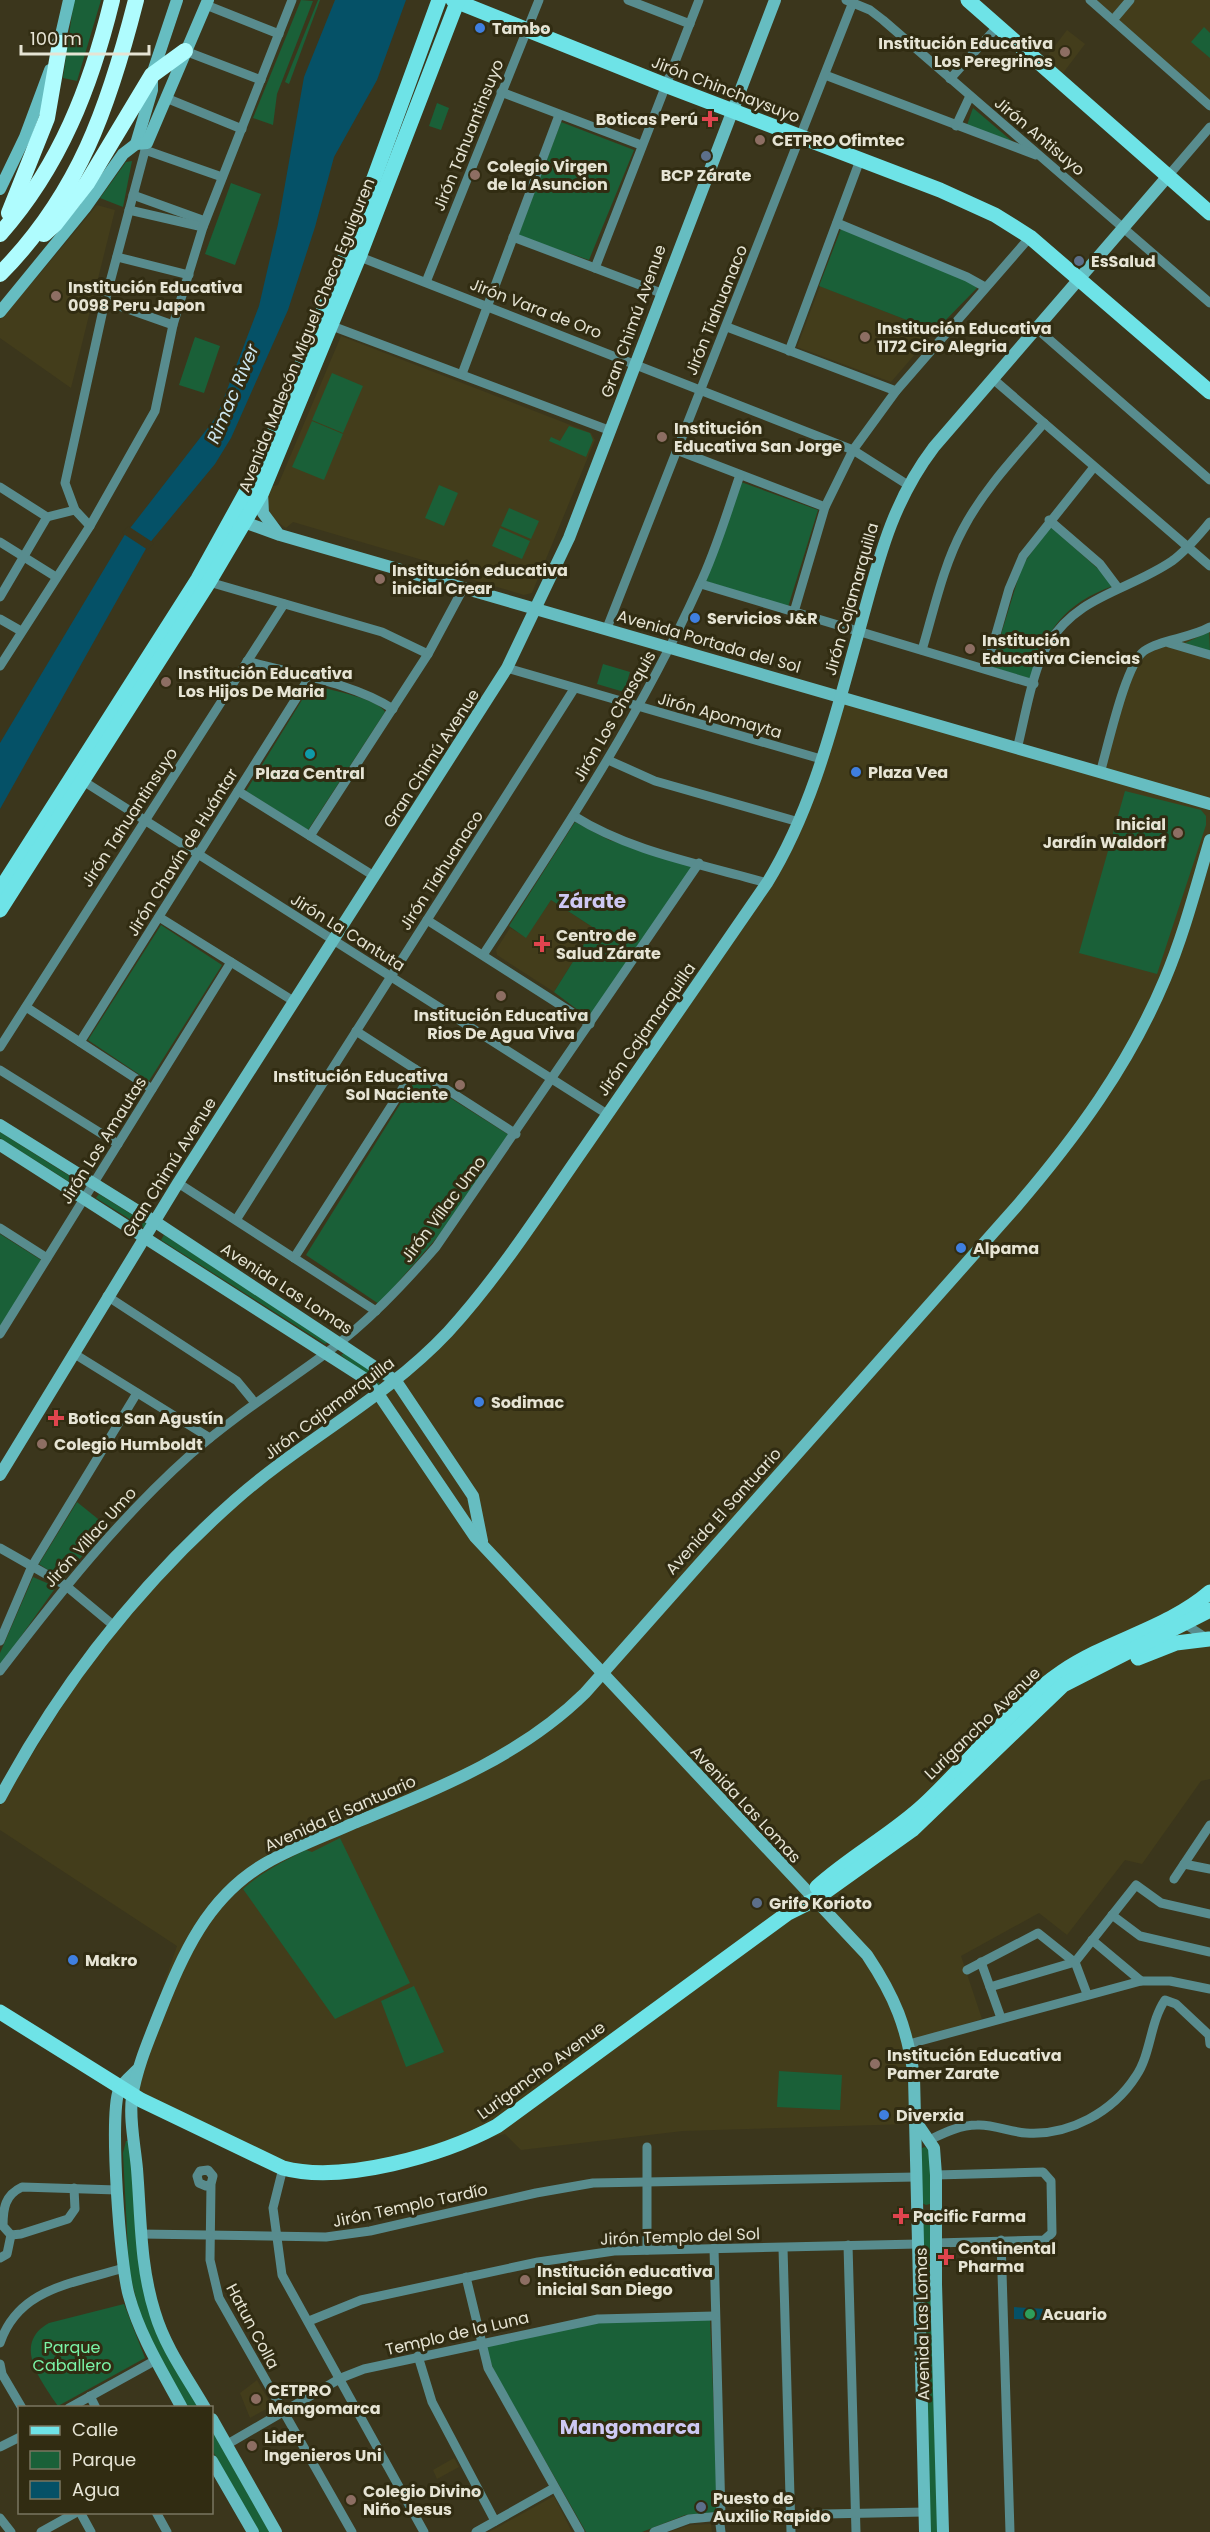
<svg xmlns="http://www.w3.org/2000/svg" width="1210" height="2532" viewBox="0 0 1210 2532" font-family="Poppins,sans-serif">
<rect width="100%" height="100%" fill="#3b361c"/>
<!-- built -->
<g fill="#433d1b">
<polygon points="1086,0 1210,0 1210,107"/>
<polygon points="1067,30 1085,44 1063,73 1045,59"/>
<polygon points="97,205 115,210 71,388 0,338 0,317 38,276"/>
<polygon points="820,286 935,331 891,382 797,347"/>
<polygon points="341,336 591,433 595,440 532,593 524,595 446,572 443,566 293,522 286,528 270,517 265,502 268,487 278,485"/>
<polygon points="1210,622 1210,1779 1201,1781 1142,1864 1125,1860 1067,1935 1039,1913 961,1956 982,2019 905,2042 910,2124 683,2131 521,2150 505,2134 396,2159 281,2170 127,2091 177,1946 0,1830 0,1806 109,1631 231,1503 381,1392 455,1321 506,1260 763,886 796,826 839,694 1097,771 1132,661"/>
<polygon points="551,900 594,928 554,992 497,955 496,950 510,928 526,937"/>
<polygon points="257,2380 272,2406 250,2418 240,2393"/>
<polygon points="454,2458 459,2467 437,2479 433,2470"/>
<polygon points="554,2496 572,2532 489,2532"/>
<polygon points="711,2524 712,2532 669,2532 690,2525"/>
</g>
<!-- green -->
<g fill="#1a6038">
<polygon points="74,0 101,0 77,81 63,78"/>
<polygon points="301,0 313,1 277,94 273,125 253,118"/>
<polygon points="318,0 320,0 289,84 285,82"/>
<polygon points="1204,27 1210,33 1210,58 1191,42"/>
<polygon points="437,103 449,108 441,130 429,126"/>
<polygon points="973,108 1013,142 967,125"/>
<polygon points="561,122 634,150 589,260 518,236"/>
<polygon points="132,161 123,207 100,198 126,162"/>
<polygon points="231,183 261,194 235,265 205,254"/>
<polygon points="841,229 968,280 977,288 935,331 819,286"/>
<polygon points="195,337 220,346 204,393 179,385"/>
<polygon points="332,373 363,386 343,433 312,420"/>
<polygon points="312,421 343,434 324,480 292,467"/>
<polygon points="569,426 590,433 593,440 586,457 549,441 551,437 560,441"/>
<polygon points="741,482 818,510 788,607 705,581"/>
<polygon points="439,485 458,493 444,526 425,518"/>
<polygon points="509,508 539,521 531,539 501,526"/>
<path d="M1050,526L1105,575L1113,586C1065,603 1044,631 1032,679L991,667L1022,566Z"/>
<polygon points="500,528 530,541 522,559 492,546"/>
<polygon points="1209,632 1210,651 1185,643"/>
<polygon points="603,664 630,672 624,692 597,684"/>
<path d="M316,686C331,690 378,699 385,712L308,830L246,791L310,687Z"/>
<polygon points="1125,791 1201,810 1206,816 1206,825 1157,974 1079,953"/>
<polygon points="575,822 609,840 694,866 590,1019 554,992 594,928 551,900 526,938 509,926"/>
<polygon points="161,925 222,965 149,1081 88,1040"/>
<polygon points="417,1077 509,1135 447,1226 379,1304 306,1255"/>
<polygon points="0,1132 84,1185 82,1190 0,1138"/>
<polygon points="99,1194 147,1224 144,1228 96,1198"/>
<polygon points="0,1234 41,1260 0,1328"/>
<polygon points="164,1235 330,1341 325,1344 161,1240"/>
<polygon points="346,1352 371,1371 382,1388 341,1355"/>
<polygon points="77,1502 108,1527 62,1579 39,1564"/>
<polygon points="33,1577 56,1587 0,1666 0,1653"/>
<path d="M340,1838L410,1983L335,2019L243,1889C262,1872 284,1861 306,1850L312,1852Z"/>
<polygon points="414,1986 444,2052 406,2067 381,2001"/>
<polygon points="779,2071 842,2075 840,2110 777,2107"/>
<polygon points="126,2141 130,2141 138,2256 198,2407 187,2407 143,2325 129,2271 123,2153"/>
<polygon points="925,2147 931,2151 930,2204 926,2205 922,2203 922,2148"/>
<polygon points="924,2215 930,2215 932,2278 927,2280 922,2277 921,2217"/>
<polygon points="926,2289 932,2290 941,2532 929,2532 923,2292"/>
<path d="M124,2304L145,2358L58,2406C42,2382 11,2344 49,2323Z"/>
<polygon points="710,2319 718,2512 685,2515 642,2532 586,2532 495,2373 484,2345 606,2320"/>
<polygon points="212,2430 270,2532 259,2532 212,2450"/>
</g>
<!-- water -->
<g fill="#055167">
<polygon points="335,0 406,0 377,80 334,157 315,227 288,310 231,438 215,464 148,545 0,809 0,743 124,536 217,416 259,306 278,224 304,77"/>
<polygon points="1014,2307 1046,2309 1045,2320 1014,2319"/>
</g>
<!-- pier -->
<polygon fill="#3b361c" points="128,526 154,543 148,550 122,533"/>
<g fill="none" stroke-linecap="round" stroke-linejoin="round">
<!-- street -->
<g stroke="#588c8e" stroke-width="9">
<polyline points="628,0 690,24"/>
<polyline points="846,0 870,10 883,20 1210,303"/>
<polyline points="1090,0 1210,106"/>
<polyline points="206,5 279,34"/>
<polyline points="1113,20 1130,0"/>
<polyline points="185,51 261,80"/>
<polyline points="825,75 1036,155"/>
<polyline points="950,79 997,27"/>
<polyline points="501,92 641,145"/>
<polyline points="166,98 242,129"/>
<polyline points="956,126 970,96"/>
<polyline points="145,150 222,177"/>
<polyline points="1168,176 1210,127"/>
<polyline points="133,195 205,221"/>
<polyline points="129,210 203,227"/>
<polyline points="837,223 967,277 985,287"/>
<polyline points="513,237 661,293"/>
<polyline points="355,255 853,450 908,485"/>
<polyline points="117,257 189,275"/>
<polyline points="595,268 699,0"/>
<polyline points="426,282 539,0"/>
<polyline points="105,301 173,325"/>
<polyline points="332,326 611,431"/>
<polyline points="727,327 896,391"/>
<polyline points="1036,328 1210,480"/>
<polyline points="789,351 860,160"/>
<polyline points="462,374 559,115"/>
<polyline points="993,379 1210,566"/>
<polyline points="679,451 825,507"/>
<polyline points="0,487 47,517 75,510"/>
<polyline points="1049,520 1100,564 1118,588"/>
<polyline points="90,526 75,510 65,483 105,301 147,143"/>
<polyline points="0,542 56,577"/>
<polyline points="209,582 382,632 428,654"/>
<polyline points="701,584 1034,684"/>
<polyline points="0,597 47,517"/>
<polyline points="794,612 825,507 853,450 896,391 1030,237"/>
<polyline points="0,619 21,631"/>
<polyline points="607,628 853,2"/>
<polyline points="1169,643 1210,655"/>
<path d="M922,650C934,610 943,566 963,529C984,489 1015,457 1044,423"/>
<path d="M247,661C293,674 354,683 393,709"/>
<polyline points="0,666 90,526 155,411 173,325 203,227 292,0"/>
<polyline points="507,668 821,759"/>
<polyline points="986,669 1009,589 1023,556 1094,467"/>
<path d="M1017,749C1025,718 1032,671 1048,644C1078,595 1128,591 1172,561C1187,550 1198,536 1210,522"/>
<polyline points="608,760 655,781 799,822"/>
<path d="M1100,773C1108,747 1125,665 1144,651C1159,640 1191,638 1210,627"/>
<polyline points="80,779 607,1114"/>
<polyline points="238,791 374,876"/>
<path d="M574,816C631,852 702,864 767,883"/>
<polyline points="310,836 428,654 464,587"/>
<polyline points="159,917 295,1002"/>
<polyline points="427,920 590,1024"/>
<path d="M483,955C561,836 640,717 699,586C716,551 727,512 740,475"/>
<polyline points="26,1007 152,1089"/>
<polyline points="356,1031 516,1134"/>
<polyline points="80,1042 309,678"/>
<polyline points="0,1047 284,604"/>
<polyline points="0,1070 118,1144"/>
<polyline points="178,1183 376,1311"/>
<polyline points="236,1220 574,689"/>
<polyline points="0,1228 47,1258"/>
<polyline points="294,1258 415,1069"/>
<polyline points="107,1296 237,1381 255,1403"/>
<polyline points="0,1334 231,962"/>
<polyline points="73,1353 210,1438"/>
<polyline points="0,1548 65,1585 113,1625"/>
<polyline points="1182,1622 1208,1639"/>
<polyline points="0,1641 32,1566 137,1393"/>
<path d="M0,1671C59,1594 118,1519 191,1454C233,1417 280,1387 325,1354C367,1323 402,1286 436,1247L699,863"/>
<polyline points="1184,1864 1210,1869"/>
<polyline points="1174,1879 1210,1825"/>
<polyline points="1112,1915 1140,1936 1210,1952"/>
<polyline points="1092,1940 1141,1981"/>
<polyline points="981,1962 1001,2018"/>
<polyline points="1075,1962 1136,1885 1161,1903 1210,1914"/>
<polyline points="1075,1962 1087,1994"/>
<polyline points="967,1970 1038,1933 1073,1961"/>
<polyline points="990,1987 1075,1962"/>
<polyline points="909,2044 1141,1981 1170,1981 1210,1989"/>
<path d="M929,2140C944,2133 960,2125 977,2125C993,2124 1010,2132 1026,2133C1069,2136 1113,2112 1136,2076C1151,2054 1150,2022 1165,2000L1176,2004L1209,2035L1210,2044"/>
<polyline points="647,2147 647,2250"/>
<polyline points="283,2168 273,2208 282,2275 424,2532"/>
<polyline points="936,2175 1043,2172 1051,2181 1052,2233 1044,2240 936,2243"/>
<polyline points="211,2184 206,2186 199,2183 197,2176 200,2171 208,2170 213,2176 211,2184 210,2260 219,2298 352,2532"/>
<polyline points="141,2234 326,2237 370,2231 536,2193 593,2183 917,2177"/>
<path d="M11,2235L3,2226C3,2208 5,2195 22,2187L117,2190"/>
<polyline points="11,2235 21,2234 68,2219 75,2209 74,2188"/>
<polyline points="1001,2240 1010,2532"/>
<polyline points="848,2245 856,2532"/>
<polyline points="714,2248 721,2516"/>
<polyline points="783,2248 791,2532"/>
<polyline points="0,2258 7,2254 11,2235"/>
<polyline points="466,2277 488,2368 580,2532"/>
<polyline points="309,2321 361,2300 538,2262 614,2251 918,2244"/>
<path d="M0,2343C19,2287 74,2284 123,2268"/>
<polyline points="418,2356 432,2402 495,2521"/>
<polyline points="0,2364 2,2374 22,2408"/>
<polyline points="90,2396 96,2408"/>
<polyline points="69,2408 156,2360"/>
<polyline points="226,2445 341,2378 364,2369 598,2319 714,2316"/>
<polyline points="0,2447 20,2437"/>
<polyline points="80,2512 91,2532"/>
<polyline points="156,2512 167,2532"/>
<polyline points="719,2516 721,2532"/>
<polyline points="0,2518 11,2532"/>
<polyline points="41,2532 77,2512"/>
<polyline points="476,2532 554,2488"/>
<polyline points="654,2532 689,2519 721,2516 925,2512"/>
</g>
<!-- secondary -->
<g stroke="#66bdc1" stroke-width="12">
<polyline points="58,48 69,0"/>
<polyline points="136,144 152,90 152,75 177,0"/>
<polyline points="0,189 25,137 50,70"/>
<polyline points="0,312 85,208 123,154 136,144 147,143 208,0"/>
<polyline points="262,492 263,513 277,532"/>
<polyline points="238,520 280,535 1210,804"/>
<polyline points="0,1125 154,1221 396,1381 473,1496 482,1541"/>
<path d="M0,1145L364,1378L379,1395L475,1537L867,1955C895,1997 907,2027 914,2077L925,2532"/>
<polyline points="0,1475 178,1183 507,668 569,538 775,0"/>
<path d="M0,1798C60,1685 139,1585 235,1500C303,1440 385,1399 448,1332C500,1275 541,1210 585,1147C645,1059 706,971 767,883C814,807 835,716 859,631C878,563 890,505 934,447L1168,176"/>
<path d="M137,2070C131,2076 122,2083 119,2090C109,2116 120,2266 129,2296C140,2336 162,2371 182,2408"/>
<polyline points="917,2123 934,2148 936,2175 936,2284 943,2532"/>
<path d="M205,2408C187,2377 165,2347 155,2313C140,2266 141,2218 137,2169C135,2146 129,2120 132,2097C137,2067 148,2042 159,2014C183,1954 207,1897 266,1863C294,1847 325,1836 354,1823C437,1789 520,1757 585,1693L1016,1207C1076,1137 1129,1065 1165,979C1184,934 1196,887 1210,840"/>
<polyline points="212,2419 276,2532"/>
<polyline points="212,2461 253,2532"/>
</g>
<!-- primary -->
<g stroke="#6ee3e7" stroke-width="15">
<polyline points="453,0 665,85 940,190 995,215 1030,237 1210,392"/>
<polyline points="968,0 1210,213"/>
<polyline points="0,890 198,579 261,465 347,252 439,0"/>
<polyline points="0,910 209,582 262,492 359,257 458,0"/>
<polyline points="1138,1658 1176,1643 1209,1639"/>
<path d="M817,1887C851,1856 892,1835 925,1804C970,1762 1012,1706 1062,1672C1109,1640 1167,1629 1210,1592"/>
<path d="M0,2012L141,2100L283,2168C343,2184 443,2155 497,2126L788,1913L814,1900L912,1830L1063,1685L1210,1610"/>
</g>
<!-- highway -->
<g stroke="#affcfe" stroke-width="16">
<polyline points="9,213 47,118 60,43"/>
<path d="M0,234C60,166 91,86 112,0"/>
<polyline points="44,234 55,224 87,183 152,75 185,51"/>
<path d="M0,274C79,194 109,106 136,0"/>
</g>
</g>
<!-- markers -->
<g fill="#3f7fe0" stroke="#312c12" stroke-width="2">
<circle cx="480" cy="28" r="6"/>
<circle cx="695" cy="618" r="6"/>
<circle cx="856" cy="772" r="6"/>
<circle cx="961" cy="1248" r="6"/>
<circle cx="479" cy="1402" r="6"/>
<circle cx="73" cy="1960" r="6"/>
<circle cx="884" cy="2115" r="6"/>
</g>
<g fill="#8d6e63" stroke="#312c12" stroke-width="2">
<circle cx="1065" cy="52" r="6"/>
<circle cx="760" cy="140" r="6"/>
<circle cx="475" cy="175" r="6"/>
<circle cx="56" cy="296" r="6"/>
<circle cx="865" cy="337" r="6"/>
<circle cx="662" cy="437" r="6"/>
<circle cx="380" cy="579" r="6"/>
<circle cx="970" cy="649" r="6"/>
<circle cx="166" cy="682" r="6"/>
<circle cx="1178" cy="833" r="6"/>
<circle cx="501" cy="996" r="6"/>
<circle cx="460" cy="1085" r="6"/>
<circle cx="42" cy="1444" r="6"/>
<circle cx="875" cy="2064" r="6"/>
<circle cx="525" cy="2280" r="6"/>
<circle cx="256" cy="2399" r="6"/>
<circle cx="252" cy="2446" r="6"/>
<circle cx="351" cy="2500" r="6"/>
</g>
<g fill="#e0444e" stroke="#312c12" stroke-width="2">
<path d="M707 110h6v6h6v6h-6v6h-6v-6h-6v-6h6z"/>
<path d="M539 935h6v6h6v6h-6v6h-6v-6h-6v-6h6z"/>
<path d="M53 1409h6v6h6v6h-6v6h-6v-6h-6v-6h6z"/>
<path d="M898 2207h6v6h6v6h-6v6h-6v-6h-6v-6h6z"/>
<path d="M943 2248h6v6h6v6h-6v6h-6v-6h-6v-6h6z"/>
</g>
<g fill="#5c6f8a" stroke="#312c12" stroke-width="2">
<circle cx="706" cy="156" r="6"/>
<circle cx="1079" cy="261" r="6"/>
<circle cx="757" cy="1903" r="6"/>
<circle cx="701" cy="2507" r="6"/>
</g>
<circle fill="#0f9aa8" stroke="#312c12" stroke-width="2" cx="310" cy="754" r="6"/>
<circle fill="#2e9e5b" stroke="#312c12" stroke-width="2" cx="1030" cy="2314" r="6"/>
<g text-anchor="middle" stroke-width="6" stroke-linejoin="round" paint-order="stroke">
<!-- poi labels -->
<g font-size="16" font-weight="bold" fill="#e6e4d4" stroke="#312c12" text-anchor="start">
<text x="492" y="34">Tambo</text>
<text x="1053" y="49" text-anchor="end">Institución Educativa<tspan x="1053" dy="18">Los Peregrinos</tspan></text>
<text x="698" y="125" text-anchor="end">Boticas Perú</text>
<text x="772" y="146">CETPRO Ofimtec</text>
<text x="487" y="172">Colegio Virgen<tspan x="487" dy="18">de la Asuncion</tspan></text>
<text x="706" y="181" text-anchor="middle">BCP Zárate</text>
<text x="1091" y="267">EsSalud</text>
<text x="68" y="293">Institución Educativa<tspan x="68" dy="18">0098 Peru Japon</tspan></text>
<text x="877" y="334">Institución Educativa<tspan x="877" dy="18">1172 Ciro Alegria</tspan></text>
<text x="674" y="434">Institución<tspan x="674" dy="18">Educativa San Jorge</tspan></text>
<text x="392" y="576">Institución educativa<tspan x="392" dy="18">inicial Crear</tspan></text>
<text x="707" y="624">Servicios J&amp;R</text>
<text x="982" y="646">Institución<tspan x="982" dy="18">Educativa Ciencias</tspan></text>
<text x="178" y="679">Institución Educativa<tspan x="178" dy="18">Los Hijos De Maria</tspan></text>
<text x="868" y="778">Plaza Vea</text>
<text x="310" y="779" text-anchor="middle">Plaza Central</text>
<text x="1166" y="830" text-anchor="end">Inicial<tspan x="1166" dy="18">Jardín Waldorf</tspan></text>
<text x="556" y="941">Centro de<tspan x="556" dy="18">Salud Zárate</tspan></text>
<text x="501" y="1021" text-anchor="middle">Institución Educativa<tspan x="501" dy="18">Rios De Agua Viva</tspan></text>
<text x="448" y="1082" text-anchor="end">Institución Educativa<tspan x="448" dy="18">Sol Naciente</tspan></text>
<text x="973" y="1254">Alpama</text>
<text x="491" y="1408">Sodimac</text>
<text x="68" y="1424">Botica San Agustín</text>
<text x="54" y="1450">Colegio Humboldt</text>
<text x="769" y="1909">Grifo Korioto</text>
<text x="85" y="1966">Makro</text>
<text x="887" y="2061">Institución Educativa<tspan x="887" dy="18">Pamer Zarate</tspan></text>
<text x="896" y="2121">Diverxia</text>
<text x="913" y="2222">Pacific Farma</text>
<text x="958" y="2254">Continental<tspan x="958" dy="18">Pharma</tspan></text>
<text x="537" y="2277">Institución educativa<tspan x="537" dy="18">inicial San Diego</tspan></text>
<text x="1042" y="2320">Acuario</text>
<text x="268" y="2396">CETPRO<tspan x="268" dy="18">Mangomarca</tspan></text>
<text x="264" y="2443">Lider<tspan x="264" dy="18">Ingenieros Uni</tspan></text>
<text x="363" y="2497">Colegio Divino<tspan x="363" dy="18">Niño Jesus</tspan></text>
<text x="713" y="2504">Puesto de<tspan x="713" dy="18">Auxilio Rapido</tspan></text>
</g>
<!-- street labels -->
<g font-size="16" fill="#e6e4d4" stroke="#312c12">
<text transform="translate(726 89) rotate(21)" y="6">Jirón Chinchaysuyo</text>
<text transform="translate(468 135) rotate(-68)" y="6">Jirón Tahuantinsuyo</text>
<text transform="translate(1040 136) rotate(40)" y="6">Jirón Antisuyo</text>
<text transform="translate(536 308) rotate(21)" y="6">Jirón Vara de Oro</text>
<text transform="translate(716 310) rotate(-68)" y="6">Jirón Tiahuanaco</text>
<text transform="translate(633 321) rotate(-70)" y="6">Gran Chimú Avenue</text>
<text transform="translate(306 335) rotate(-68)" y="6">Avenida Malecón Miguel Checa Eguiguren</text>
<text transform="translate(851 599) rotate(-74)" y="6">Jirón Cajamarquilla</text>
<text transform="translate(709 641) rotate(16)" y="6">Avenida Portada del Sol</text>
<text transform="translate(720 715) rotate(16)" y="6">Jirón Apomayta</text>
<text transform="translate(614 716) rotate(-60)" y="6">Jirón Los Chasquis</text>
<text transform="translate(431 758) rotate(-57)" y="6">Gran Chimú Avenue</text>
<text transform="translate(129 817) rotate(-57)" y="6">Jirón Tahuantinsuyo</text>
<text transform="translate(182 852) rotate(-58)" y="6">Jirón Chavín de Huántar</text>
<text transform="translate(441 870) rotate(-57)" y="6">Jirón Tiahuanaco</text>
<text transform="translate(348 932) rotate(32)" y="6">Jirón La Cantuta</text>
<text transform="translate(646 1029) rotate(-55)" y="6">Jirón Cajamarquilla</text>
<text transform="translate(103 1140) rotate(-58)" y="6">Jirón Los Amautas</text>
<text transform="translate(169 1167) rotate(-58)" y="6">Gran Chimú Avenue</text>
<text transform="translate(443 1209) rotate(-53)" y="6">Jirón Villac Umo</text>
<text transform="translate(287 1288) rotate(33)" y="6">Avenida Las Lomas</text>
<text transform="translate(329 1408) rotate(-37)" y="6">Jirón Cajamarquilla</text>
<text transform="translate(723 1511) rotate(-48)" y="6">Avenida El Santuario</text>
<text transform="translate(90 1537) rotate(-48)" y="6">Jirón Villac Umo</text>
<text transform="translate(982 1723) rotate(-44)" y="6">Lurigancho Avenue</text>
<text transform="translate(746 1804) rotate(47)" y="6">Avenida Las Lomas</text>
<text transform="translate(340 1813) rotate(-24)" y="6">Avenida El Santuario</text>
<text transform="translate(541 2070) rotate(-36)" y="6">Lurigancho Avenue</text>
<text transform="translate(410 2205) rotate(-12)" y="6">Jirón Templo Tardío</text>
<text transform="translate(680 2236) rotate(-2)" y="6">Jirón Templo del Sol</text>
<text transform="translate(922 2324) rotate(-91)" y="6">Avenida Las Lomas</text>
<text transform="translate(253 2326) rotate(62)" y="6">Hatun Colla</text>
<text transform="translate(457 2333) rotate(-13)" y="6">Templo de la Luna</text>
</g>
<!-- park labels -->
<g font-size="16" fill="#7af4a7" stroke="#312c12">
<text x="72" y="2353">Parque<tspan x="72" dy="18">Caballero</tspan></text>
</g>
<!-- water labels -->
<g font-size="18" font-style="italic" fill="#cce6f0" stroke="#312c12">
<text transform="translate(233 394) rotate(-67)" y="6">Rimac River</text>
</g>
<!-- quarter labels -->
<g font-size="20" font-weight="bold" fill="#cec9f4" stroke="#312c12">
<text x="592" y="908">Zárate</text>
<text x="630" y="2434">Mangomarca</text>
</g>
</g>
<!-- legend -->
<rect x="18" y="2406" width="195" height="108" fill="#312c12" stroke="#797660" stroke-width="1.5"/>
<rect x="30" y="2426" width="30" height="9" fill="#6ee3e7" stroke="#797660" stroke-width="1.5"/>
<text x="72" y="2436" font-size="18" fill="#e6e4d4">Calle</text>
<rect x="30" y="2451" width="30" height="18" fill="#1a6038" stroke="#797660" stroke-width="1.5"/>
<text x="72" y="2466" font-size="18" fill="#e6e4d4">Parque</text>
<rect x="30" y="2481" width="30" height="18" fill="#055167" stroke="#797660" stroke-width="1.5"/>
<text x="72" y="2496" font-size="18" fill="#e6e4d4">Agua</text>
<!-- scale -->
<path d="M21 45v9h128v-9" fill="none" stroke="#e6e4d4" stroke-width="3"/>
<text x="30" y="45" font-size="18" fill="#e6e4d4" stroke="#312c12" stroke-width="4.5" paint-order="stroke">100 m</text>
</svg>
